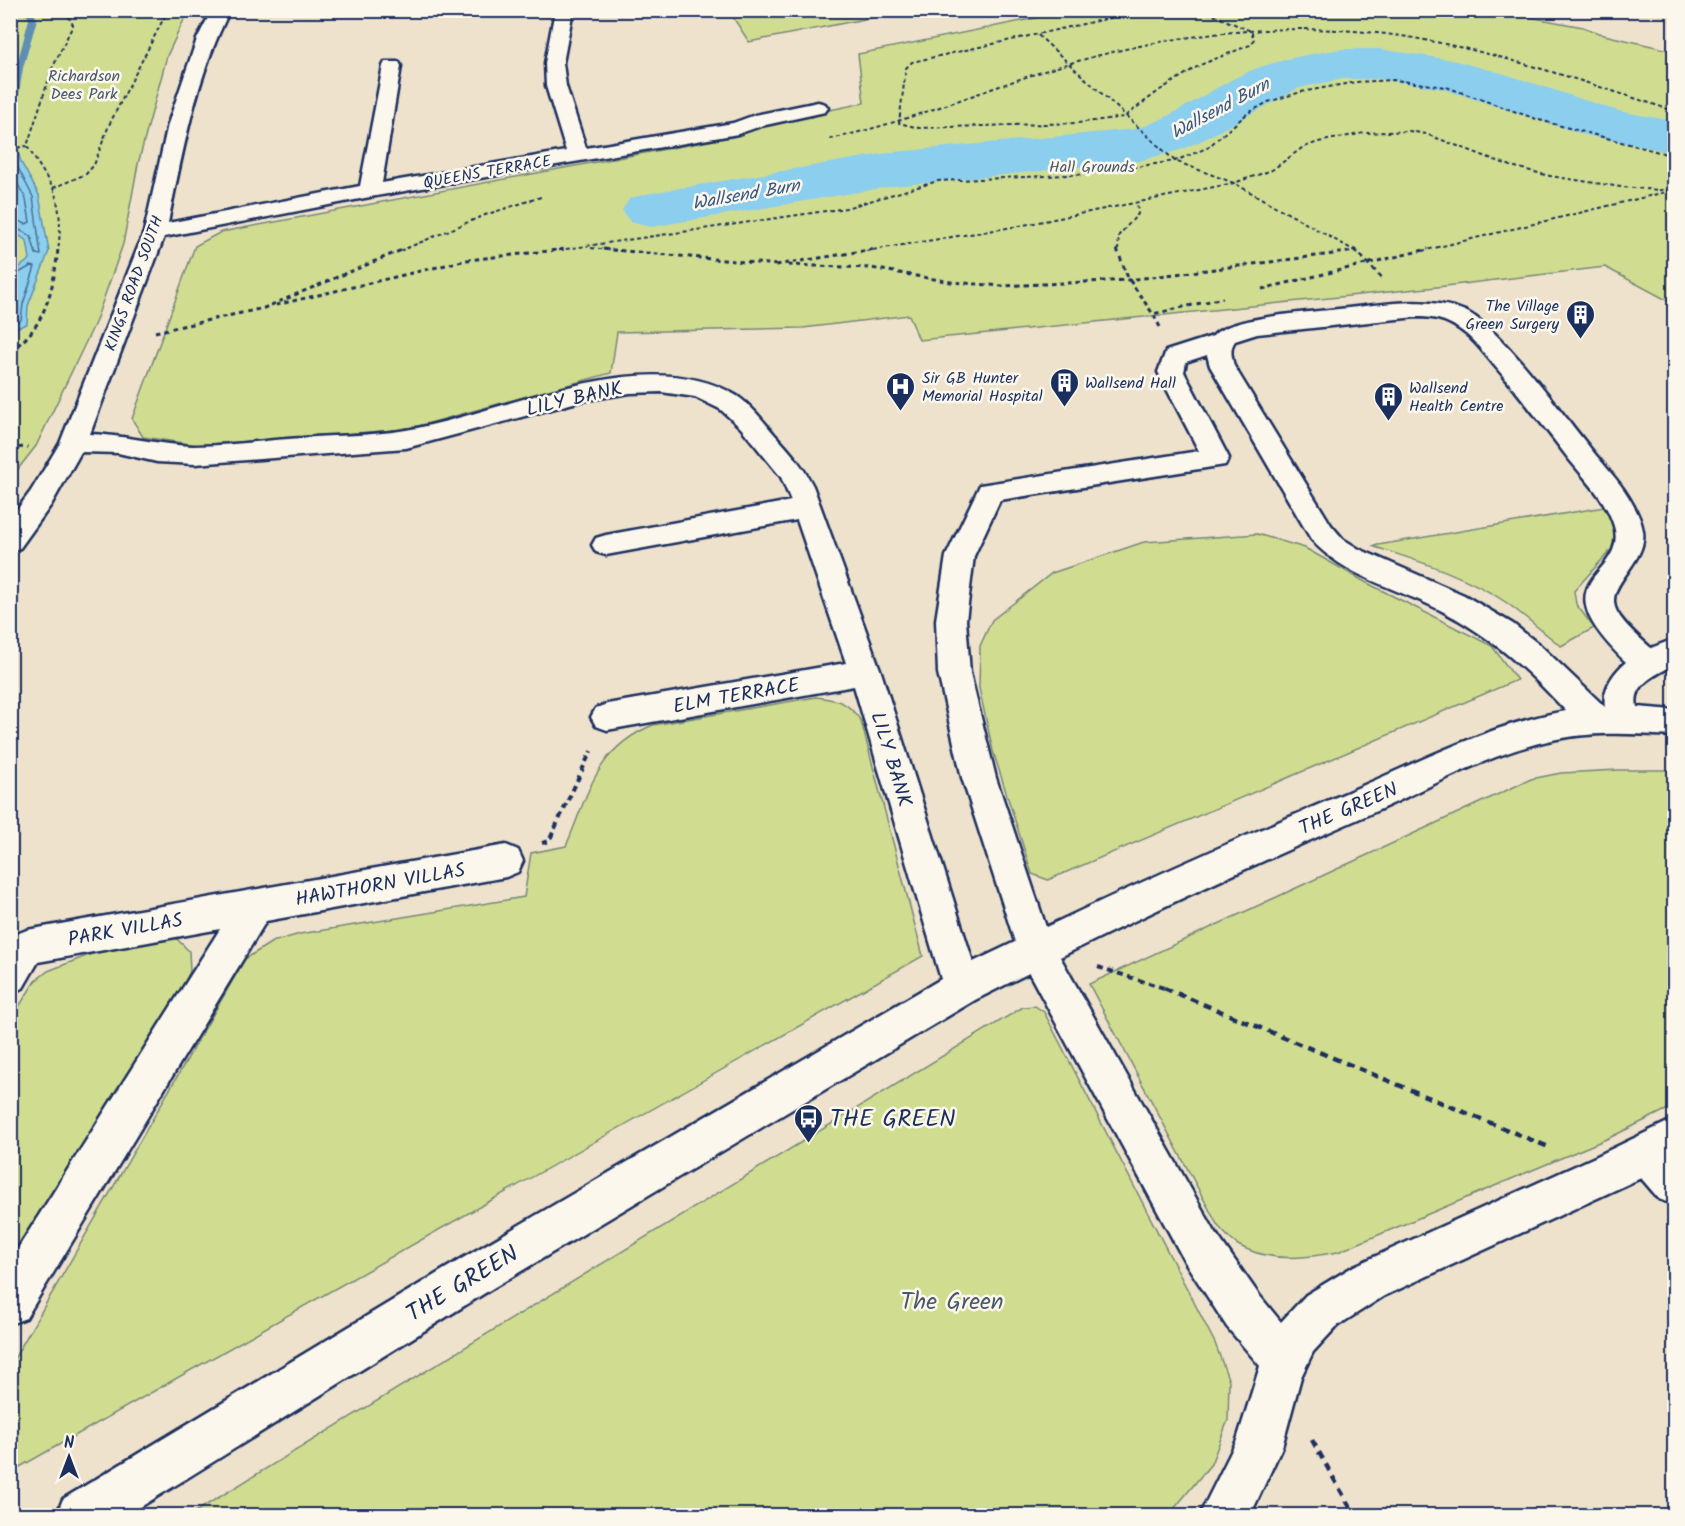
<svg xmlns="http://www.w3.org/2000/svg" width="1685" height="1526" viewBox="0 0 1685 1526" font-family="Kalam,sans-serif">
<rect width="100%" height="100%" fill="#eee2cd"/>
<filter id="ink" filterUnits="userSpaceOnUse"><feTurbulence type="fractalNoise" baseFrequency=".0167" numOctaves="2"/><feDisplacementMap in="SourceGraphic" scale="12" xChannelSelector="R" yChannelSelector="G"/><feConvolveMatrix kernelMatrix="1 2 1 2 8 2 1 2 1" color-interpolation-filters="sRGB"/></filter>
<g filter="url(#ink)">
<!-- green -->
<g fill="#d0dd90" stroke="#768677" stroke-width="1.5">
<polygon points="1076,10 1496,11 1583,27 1604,35 1674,51 1674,304 1605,267 1437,287 919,340 909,315 803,328 617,332 611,373 415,427 396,430 196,445 143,437 132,419 195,246 221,232 736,136 762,124 864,103 858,54"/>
<polygon points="11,11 188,11 167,56 138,164 123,244 95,323 36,446 11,478"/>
<polygon points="729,11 905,11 749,42"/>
<path d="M1604,507L1617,527V543L1574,591L1576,604L1594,628L1561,646C1543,632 1526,617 1507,603C1466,575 1418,561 1372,546Z"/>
<polygon points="1257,534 1305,548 1367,583 1492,646 1517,680 1048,880 1032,874 993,751 979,688 980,646 992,620 1052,573 1144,542"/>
<path d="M816,697C839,700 847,701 861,721L923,956L11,1472V1364L245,959L272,942L300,934L524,897L531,853L566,846C589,793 595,749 653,725Z"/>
<path d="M1618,770H1674V1106L1611,1137L1338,1252C1305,1258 1270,1263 1238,1245C1231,1241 1224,1232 1218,1226L1089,984L1531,779L1561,773Z"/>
<polygon points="175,937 189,951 190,971 181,990 11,1256 10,1021 35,981 48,971 112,946"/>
<polygon points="1035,1006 1044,1012 1215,1343 1229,1381 1228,1420 1211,1464 1169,1515 190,1515 1023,1007"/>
</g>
<!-- water -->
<g fill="#8cceed" stroke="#5f8eb4" stroke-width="1.5">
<polygon points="1657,123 1674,126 1674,147 1630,130 1646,127 1659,128"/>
<polygon points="11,137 14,137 21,162 39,195 49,251 28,306 27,324 11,330 11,274 30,259 27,241 11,230"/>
</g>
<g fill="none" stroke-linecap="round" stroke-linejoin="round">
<!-- shore -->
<g stroke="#486f97" stroke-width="1.5">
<polyline points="10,145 16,164 33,197 41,255 36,254 31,236 10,225"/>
<polyline points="10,170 26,199 30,222 26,224 10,218"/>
<polyline points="10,278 31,266 35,267 23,304 21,320 10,324"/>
</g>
<!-- stream -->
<polygon fill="#5f8eb4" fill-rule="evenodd" points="24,10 32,10 37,19 23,68 15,119 10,122 10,91 29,19"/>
<!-- river -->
<path fill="#8cceed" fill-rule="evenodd" d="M1342,49H1379L1452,60L1505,74L1618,111L1674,121V153L1585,135L1443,89L1379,79H1342L1299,88L1201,141L1180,150L1139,161L894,186L651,227L630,222L622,210L630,198L651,193L894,152L1135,129C1174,118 1207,91 1243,74C1275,60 1308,54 1342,49Z"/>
<defs>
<g id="minor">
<path d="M212,10H230C196,77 183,150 168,223L360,186L383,66L385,62H399L401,66L382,183L566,151L546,86L545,63L555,10H573L563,63L566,86L586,148L733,123L755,115L818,102L825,104L828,108L825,112L761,126L738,134L370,197L164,237L90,434C125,435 158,445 193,446C229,446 266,440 302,438C336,435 372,436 406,430C503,414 645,340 737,396C752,406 764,422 775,435C790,451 803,466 813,486L881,672L973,962L1015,942L962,778L938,673L936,620L946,556L980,485L1199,451L1158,372L1166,351L1213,336C1227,317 1313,312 1339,309C1380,305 1426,295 1465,311C1499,326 1561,412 1587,444C1599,460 1613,474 1624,490C1632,502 1641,517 1643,531C1648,564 1602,585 1617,612C1625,626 1640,638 1651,648L1674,639V665C1657,674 1632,684 1637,707L1674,710V736C1635,734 1597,731 1557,739C1495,751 1438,783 1381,809C1273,856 1165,905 1060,957L1215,1232L1259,1295L1281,1322L1306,1295L1354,1266L1595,1157L1674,1119V1205L1659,1199L1641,1178L1384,1296L1337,1326L1313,1352L1301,1377L1282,1447L1250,1516H1199L1237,1440L1260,1366L1227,1327L1185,1262L1029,973L975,1000L493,1288L126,1516H56L63,1499L463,1258L941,979L854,686L607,730L596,726L591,717L596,708L607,704L846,663L797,520L606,555L596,552L592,545L596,538L606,535L791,501L781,477L741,428L720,409L695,397L661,392L630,393L581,401L406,448L195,464L157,462L118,453L81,452L51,505L20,548L10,551V519L31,491L60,443L144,232L168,124L197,39ZM1416,317C1432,317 1446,319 1459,329C1473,338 1483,352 1494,365C1520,395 1544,427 1568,458C1585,479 1606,499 1614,526C1629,579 1534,574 1626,662C1613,673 1602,689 1605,707L1541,646L1513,624L1464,595L1359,549L1343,539L1331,525L1234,366C1232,358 1229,349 1235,341L1257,334ZM1207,355L1210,366L1311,539C1342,576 1400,589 1442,611C1491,636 1529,671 1566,711C1495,723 1429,757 1362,786C1256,831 1151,877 1046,927L996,778L970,673L966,620L974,556L1000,500L1225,465L1229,458L1184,372L1186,362Z"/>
<polygon points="506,845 518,850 523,861 518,872 506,877 266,921 26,1318 10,1324 10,1261 220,929 38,962 23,988 10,993 10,940 14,935 27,930"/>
</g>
</defs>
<!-- minor casing -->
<use href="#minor" stroke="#1b2f5e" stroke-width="5"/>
<!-- path-far3 -->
<g stroke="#1b2f5e" stroke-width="2" stroke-dasharray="4 3" stroke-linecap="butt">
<polyline points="65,10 73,25 52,69 27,146 53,188 86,174 94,165 109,125 168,10"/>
<polyline points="1146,10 912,62 906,68 899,123 919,128 1077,123 1124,117 1160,90 1200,65 1250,45 1254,39 1251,31 1201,10"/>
<polyline points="1038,35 1175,161 1234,183 1355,251"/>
<path d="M830,139C919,120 1001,81 1089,58C1193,30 1301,21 1408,37C1499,52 1587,83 1674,111"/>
<polyline points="10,149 27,146"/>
<path d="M53,188C61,209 61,228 58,251"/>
<polyline points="591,248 620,251"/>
<polyline points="400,251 485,215 541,197"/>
<polyline points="552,251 846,208 938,181 1089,174 1175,161 1207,148 1248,113 1268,102 1301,92 1356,82 1394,80 1446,87 1539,120 1674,156"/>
<polyline points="866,251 1019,226 1234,183 1272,170 1302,148 1318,142 1364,133 1409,131 1426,134 1511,166 1550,176 1621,187 1672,191"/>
<polyline points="1118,251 1119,235 1138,214 1137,202"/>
<polyline points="1422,251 1674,190"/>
</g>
<!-- path-far2 -->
<g stroke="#1b2f5e" stroke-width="3" stroke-dasharray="4.5 4" stroke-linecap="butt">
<polyline points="603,249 778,265"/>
<polyline points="1117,249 1128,278 1153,314"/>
<polyline points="1353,249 1356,251"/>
<polyline points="776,265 875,249"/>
<polyline points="788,265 871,268 951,282 1002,286 1128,280 1356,251 1383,279"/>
<polyline points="1262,289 1428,249"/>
<polyline points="276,305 467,260 566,249"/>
<polyline points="1160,327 1153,314 1223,298"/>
<polyline points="155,332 264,308 404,249"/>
<path d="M10,350C45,331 54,286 58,249"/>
<polyline points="10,372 15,349"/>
<polyline points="10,448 28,447"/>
</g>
<!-- path-far1 -->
<g stroke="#1b2f5e" stroke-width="4" stroke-dasharray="6 4.5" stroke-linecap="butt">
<polyline points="542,843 549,841 591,751"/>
<polyline points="1098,967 1167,989"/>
</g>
<!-- path -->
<g stroke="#1b2f5e" stroke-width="4.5" stroke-dasharray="8 6" stroke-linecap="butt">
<polyline points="1164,988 1551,1148"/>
<polyline points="1312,1440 1355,1516"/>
</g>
<!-- minor -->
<use href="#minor" fill="#fbf7ec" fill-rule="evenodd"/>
</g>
</g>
<!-- icons -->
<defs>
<symbol id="building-pin" viewBox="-11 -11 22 30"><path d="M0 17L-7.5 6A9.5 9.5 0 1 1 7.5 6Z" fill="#1b2f5e" stroke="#fbf7ec"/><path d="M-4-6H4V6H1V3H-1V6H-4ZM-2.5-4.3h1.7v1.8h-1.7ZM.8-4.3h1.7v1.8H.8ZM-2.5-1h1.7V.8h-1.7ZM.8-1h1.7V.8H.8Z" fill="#fff"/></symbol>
<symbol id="hospital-pin" viewBox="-11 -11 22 30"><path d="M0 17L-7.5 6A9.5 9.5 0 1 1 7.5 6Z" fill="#1b2f5e" stroke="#fbf7ec"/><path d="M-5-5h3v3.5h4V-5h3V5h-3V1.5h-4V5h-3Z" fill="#fff"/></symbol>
<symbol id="bus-pin" viewBox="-11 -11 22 30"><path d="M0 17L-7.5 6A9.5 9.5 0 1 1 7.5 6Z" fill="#1b2f5e" stroke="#fbf7ec"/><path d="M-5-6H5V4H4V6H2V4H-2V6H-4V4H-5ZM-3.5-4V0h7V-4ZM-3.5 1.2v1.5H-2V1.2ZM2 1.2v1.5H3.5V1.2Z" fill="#fff"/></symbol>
</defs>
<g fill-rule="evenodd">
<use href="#building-pin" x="1564" y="298" width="33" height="45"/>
<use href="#building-pin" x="1048" y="366" width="33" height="45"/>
<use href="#hospital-pin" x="884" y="370" width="33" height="45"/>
<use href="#building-pin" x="1372" y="380" width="33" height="45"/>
<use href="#bus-pin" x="792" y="1102" width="33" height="45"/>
</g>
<g text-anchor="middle" stroke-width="5" stroke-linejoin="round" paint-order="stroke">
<!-- far-park labels -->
<g font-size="16" fill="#485a6a" stroke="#fbf7ec">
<text x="84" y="81">Richardson<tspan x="84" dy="18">Dees Park</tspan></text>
<text x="1092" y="172">Hall Grounds</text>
</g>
<!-- far-street labels -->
<g font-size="16" fill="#1b2f5e" stroke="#fbf7ec">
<text transform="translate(487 171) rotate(-10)" y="6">QUEENS TERRACE</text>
<text transform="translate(133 283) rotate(-70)" y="6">KINGS ROAD SOUTH</text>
</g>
<!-- far-poi labels -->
<g font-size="16" fill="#1b2f5e" stroke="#fbf7ec" text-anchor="start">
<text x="1559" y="311" text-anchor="end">The Village<tspan x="1559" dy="18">Green Surgery</tspan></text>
<text x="922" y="383">Sir GB Hunter<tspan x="922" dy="18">Memorial Hospital</tspan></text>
<text x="1085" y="388">Wallsend Hall</text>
<text x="1409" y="393">Wallsend<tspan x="1409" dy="18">Health Centre</tspan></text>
</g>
<!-- far-water labels -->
<g font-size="18" font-style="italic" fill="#375782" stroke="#fbf7ec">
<text transform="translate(1220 108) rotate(-28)" y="6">Wallsend Burn</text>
<text transform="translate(746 194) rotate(-10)" y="6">Wallsend Burn</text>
</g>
<!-- street labels -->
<g font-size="20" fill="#1b2f5e" stroke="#fbf7ec">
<text transform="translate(574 398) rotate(-13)" y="7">LILY BANK</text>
<text transform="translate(736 695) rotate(-10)" y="7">ELM TERRACE</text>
<text transform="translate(892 759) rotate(73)" y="7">LILY BANK</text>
<text transform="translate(1348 808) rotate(-23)" y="7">THE GREEN</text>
<text transform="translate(380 884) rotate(-10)" y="7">HAWTHORN VILLAS</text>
<text transform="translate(125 929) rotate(-10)" y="7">PARK VILLAS</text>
</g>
<!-- near-poi labels -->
<g font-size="24" fill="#1b2f5e" stroke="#fbf7ec" text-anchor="start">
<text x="830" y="1126">THE GREEN</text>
</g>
<!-- near-street labels -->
<g font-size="24" fill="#1b2f5e" stroke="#fbf7ec">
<text transform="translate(462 1283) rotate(-31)" y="8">THE GREEN</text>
</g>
<!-- near-park labels -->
<g font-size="24" fill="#485a6a" stroke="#fbf7ec">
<text x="952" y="1309">The Green</text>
</g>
</g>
<!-- margin -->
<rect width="1685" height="1526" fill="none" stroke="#fbf7ec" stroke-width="36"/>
<rect x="18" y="18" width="1649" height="1490" fill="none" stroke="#1b2f5e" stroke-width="2" filter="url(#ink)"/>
<!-- north arrow -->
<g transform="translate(69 1457)" stroke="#fbf7ec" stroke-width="4.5" paint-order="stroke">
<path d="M0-4.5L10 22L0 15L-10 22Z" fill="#1b2f5e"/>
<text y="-9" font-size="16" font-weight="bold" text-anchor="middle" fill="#1b2f5e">N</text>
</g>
</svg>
